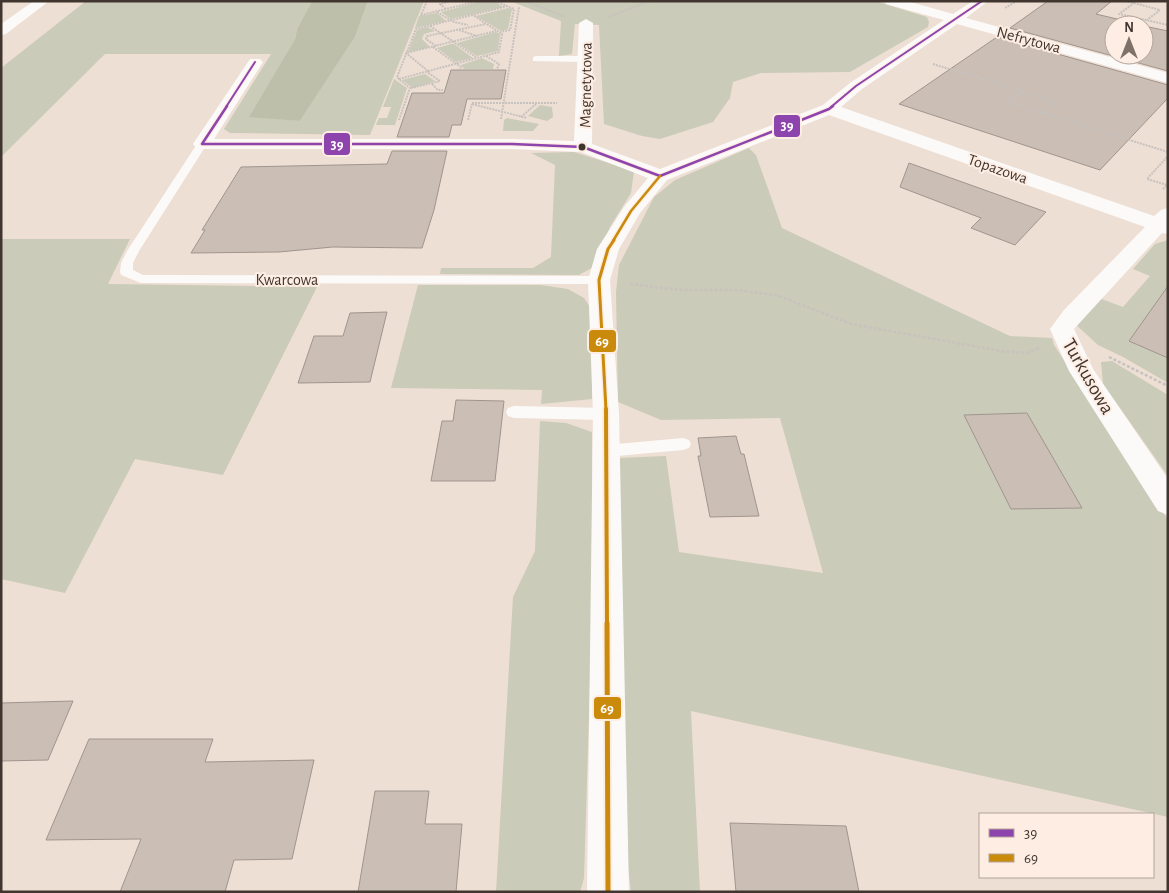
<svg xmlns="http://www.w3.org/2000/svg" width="1169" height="893" viewBox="0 0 1169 893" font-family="'Alegreya Sans',sans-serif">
<rect width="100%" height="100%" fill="#eedfd4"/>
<!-- green -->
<g fill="#cacbb8">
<polygon points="86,1 312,1 297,29 295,39 250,116 300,121 355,37 368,1 424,1 370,135 230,133 224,129 271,54 105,54 1,157 1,68"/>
<polygon points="482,1 493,1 504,7 455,18 451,19 441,12"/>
<polygon points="510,1 875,1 927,17 929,22 928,27 850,72 761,73 733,82 730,98 713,122 660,139 642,136 604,124 599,25 575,24 572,54 559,56 561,21"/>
<polygon points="508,8 512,9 508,29 501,31 476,16"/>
<polygon points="437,13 446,21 415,28 419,16"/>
<polygon points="427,27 435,31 424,34 422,39 430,47 408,52 417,30"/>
<polygon points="496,32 500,34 498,51 477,56 457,43"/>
<polygon points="451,44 454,44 473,58 456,62 437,48"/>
<polygon points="482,58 494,64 493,69 464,69 461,65"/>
<polygon points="425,74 435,81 413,88 402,80"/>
<polygon points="394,79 407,88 395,125 376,125 379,118 387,118 391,107 383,107"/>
<polygon points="540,105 552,107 553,117 547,121 528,116"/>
<polygon points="507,118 539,124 533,131 503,131 504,120"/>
<polygon points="749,148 756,155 782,228 1010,336 1052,338 1054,345 1168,520 1168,817 691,711 700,892 631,892 628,867 618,458 666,456 679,552 823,573 780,418 661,420 618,402 616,292 619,265 654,197 675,180"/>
<polygon points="574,152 634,171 631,193 610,227 595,266 579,275 440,274 441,268 533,268 551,257 555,165 531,153"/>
<polygon points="1,239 130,239 108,284 317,287 223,475 135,459 65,593 1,579"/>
<polygon points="1168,240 1168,383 1123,357 1098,345 1073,322 1099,298 1123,307 1150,276 1133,269 1155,244"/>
<polygon points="418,285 541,285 568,289 584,298 592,310 592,399 541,404 542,390 391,388"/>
<polygon points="1112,361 1168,395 1168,476 1103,384 1101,362"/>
<polygon points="540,421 566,423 592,432 592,619 584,878 580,892 496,892 513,597 535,551"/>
</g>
<!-- forest -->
<polygon fill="#bebfaa" points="312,1 368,1 355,37 300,121 249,117 295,39 297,29"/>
<!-- building -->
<g fill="#cabeb5" stroke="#a0958e">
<polygon points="1048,1 1112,1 1096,14 1142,25 1114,25 1114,55 1144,55 1144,26 1168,31 1168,71 1010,28"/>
<polygon points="997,37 1168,85 1168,98 1100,170 899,104"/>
<polygon points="451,70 506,70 501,99 467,99 461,125 452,125 449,137 397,137 412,93 444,93"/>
<polygon points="392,151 447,151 434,210 422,248 333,247 279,252 191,253 205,230 202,230 241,167 387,164"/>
<polygon points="909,163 979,188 1046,212 1015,245 971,228 981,218 900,187"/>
<polygon points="1168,286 1168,358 1129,341"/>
<polygon points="387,312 370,382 298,383 314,336 343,336 350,313"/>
<polygon points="456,400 504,401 495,481 431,481 442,421 453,421"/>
<polygon points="1027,413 1082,508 1011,509 964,415"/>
<polygon points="736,436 741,454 744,454 759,516 710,517 698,456 701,456 698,438"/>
<polygon points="73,701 48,760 1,761 1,703"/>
<polygon points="89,739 213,739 205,762 314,760 292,859 234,860 225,892 120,892 141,839 46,840"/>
<polygon points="375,791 429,791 425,824 462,824 456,892 358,892"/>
<polygon points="730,823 846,826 859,892 736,892"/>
</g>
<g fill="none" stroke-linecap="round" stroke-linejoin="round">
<!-- path-far1 -->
<g stroke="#c8c2be" stroke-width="2" stroke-dasharray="2 1" stroke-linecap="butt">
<polyline points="427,1 421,15 479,1"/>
<polyline points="495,1 514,9 510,30 500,32"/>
<polyline points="525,1 564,16"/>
<polyline points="1125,1 1134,3 1119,14 1168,25"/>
<polyline points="1134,3 1160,10 1147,20"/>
<polyline points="1005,8 1017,1"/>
<polyline points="446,9 440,4 450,1"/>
<polyline points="437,12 454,22 468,25"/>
<polyline points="608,17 650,1"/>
<polyline points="1129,25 1137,18"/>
<polyline points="430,26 476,57"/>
<polyline points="459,30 477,36"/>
<polyline points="436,46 426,39 427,36 486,24"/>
<polyline points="433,47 461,67 460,69"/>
<polyline points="486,56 499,64 497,69"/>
<polyline points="933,64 1022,91 1008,102 1168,152"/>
<polyline points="428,71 406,53 496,31"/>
<polyline points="399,79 397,77 416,29 508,6"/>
<polyline points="432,84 438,90 443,90"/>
<polyline points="411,88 440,81 427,72"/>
<polyline points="1022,91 1056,102 1042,113"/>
<polyline points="472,103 557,103"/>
<polyline points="472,104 527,118"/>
<polyline points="521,117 536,104"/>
<polyline points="501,119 519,7"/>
<polyline points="399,120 410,88 399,79 499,52 502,34 473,15"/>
<polyline points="468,120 472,104"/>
<polyline points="1163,189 1167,185 1147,179 1168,156"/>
</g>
<!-- path -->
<g stroke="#c8c2be" stroke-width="2.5" stroke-dasharray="3 2" stroke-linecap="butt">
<polyline points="630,284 678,290 738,290 779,296 851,324 1001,351 1027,353 1039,348"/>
<polyline points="1109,357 1168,386"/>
</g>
<!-- service -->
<g fill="#fcfaf9" fill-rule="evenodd">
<polygon points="536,56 585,56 589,59 585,62 533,61 533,57"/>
<polygon points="202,141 207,144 139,251 133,263 133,270 143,275 599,276 606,280 599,284 141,283 121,275 120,272 121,263 127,251 197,144"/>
<polygon points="514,406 606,408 612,410 614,414 612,418 606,420 514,418 508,416 506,412 508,408"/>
<polygon points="683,438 689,440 691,444 689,448 683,450 606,457 600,455 598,451 600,447 606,445"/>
</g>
<!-- minor -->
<polygon fill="#fcfaf9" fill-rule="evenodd" points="885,1 907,1 953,14 973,1 988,1 966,18 1168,73 1168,83 957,24 862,89 841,107 1154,216 1161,210 1168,208 1168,234 1162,233 1074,329 1093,369 1168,479 1168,515 1158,511 1069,371 1050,329 1064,310 1145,227 829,115 667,180 640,213 619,249 610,280 619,414 629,892 587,892 593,414 588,280 597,249 624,207 648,178 581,152 512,149 202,149 196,148 193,144 250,59 260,59 263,62 214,139 512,139 574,141 579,23 586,19 593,23 592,144 660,169 823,105 850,83 944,20 886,4"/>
<!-- primary -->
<polygon fill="#fcfaf9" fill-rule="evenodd" points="34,1 49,1 6,34 1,35 1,24"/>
<defs>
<g id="bus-1-far1">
<polyline points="226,107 255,62"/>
<polyline points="831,107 856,86 982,1"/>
</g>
<polyline id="bus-1" points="227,106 202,144 512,144 583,147 660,176 829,109 833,106"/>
<polyline id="bus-2-far3" points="613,241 631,211 660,176"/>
<polyline id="bus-2-far2" points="606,410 599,280 608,249 614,240"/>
<polyline id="bus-2-far1" points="606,409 607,624"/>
<polyline id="bus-2" points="607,623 608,892"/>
</defs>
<!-- bus-1-far1 casing -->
<use href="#bus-1-far1" stroke="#feede2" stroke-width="4"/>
<!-- bus-1 casing -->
<use href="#bus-1" stroke="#feede2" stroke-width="5"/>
<!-- bus-2-far3 casing -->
<use href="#bus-2-far3" stroke="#feede2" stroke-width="5"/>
<!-- bus-2-far2 casing -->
<use href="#bus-2-far2" stroke="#feede2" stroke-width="6"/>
<!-- bus-2-far1 casing -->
<use href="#bus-2-far1" stroke="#feede2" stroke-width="8"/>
<!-- bus-2 casing -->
<use href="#bus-2" stroke="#feede2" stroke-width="9"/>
<!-- bus-1-far1 -->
<use href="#bus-1-far1" stroke="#8e44ad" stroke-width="2"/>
<!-- bus-1 -->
<use href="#bus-1" stroke="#8e44ad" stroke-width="2.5"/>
<!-- bus-2-far3 -->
<use href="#bus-2-far3" stroke="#ca8a0c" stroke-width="2.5"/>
<!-- bus-2-far2 -->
<use href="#bus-2-far2" stroke="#ca8a0c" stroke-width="3"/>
<!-- bus-2-far1 -->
<use href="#bus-2-far1" stroke="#ca8a0c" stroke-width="4"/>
<!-- bus-2 -->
<use href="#bus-2" stroke="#ca8a0c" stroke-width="5"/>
</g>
<!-- markers -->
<circle fill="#41362f" stroke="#feede2" stroke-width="2" cx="582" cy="147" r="4.5"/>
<g text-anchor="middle" stroke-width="4" stroke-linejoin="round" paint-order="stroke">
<!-- far-street labels -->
<g font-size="16" fill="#41362f" stroke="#feede2">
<text transform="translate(1029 39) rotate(15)" y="6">Nefrytowa</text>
<text transform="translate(585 85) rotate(-89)" y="6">Magnetytowa</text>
<text transform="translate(998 168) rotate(19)" y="6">Topazowa</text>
<text x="287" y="285">Kwarcowa</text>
</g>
<!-- street labels -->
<g font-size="20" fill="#41362f" stroke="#feede2">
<text transform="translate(1089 376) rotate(60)" y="7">Turkusowa</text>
</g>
</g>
<g stroke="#feede2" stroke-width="2">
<rect x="773" y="114" width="28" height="24" rx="5" fill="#8e44ad"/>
<rect x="323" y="132" width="28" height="24" rx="5" fill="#8e44ad"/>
<rect x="588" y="329" width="29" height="24" rx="5" fill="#ca8a0c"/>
<rect x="593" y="696" width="29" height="24" rx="5" fill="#ca8a0c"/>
</g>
<g font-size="14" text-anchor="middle" font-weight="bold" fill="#fff">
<text x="787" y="130">39</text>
<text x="337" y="149">39</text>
<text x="602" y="346">69</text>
<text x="607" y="713">69</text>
</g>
<!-- border -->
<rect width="1169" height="893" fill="none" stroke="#41362f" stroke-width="5"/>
<!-- legend -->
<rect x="979" y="813" width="175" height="65" fill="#feede2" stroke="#b2a49a"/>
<rect x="989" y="829" width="25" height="8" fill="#8e44ad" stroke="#b2a49a"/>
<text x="1024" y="838" font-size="15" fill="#41362f">39</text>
<rect x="989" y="854" width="25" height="8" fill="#ca8a0c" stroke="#b2a49a"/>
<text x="1024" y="863" font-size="15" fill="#41362f">69</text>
<!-- north arrow -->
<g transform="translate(1129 40)"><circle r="24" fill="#feede2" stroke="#b2a49a"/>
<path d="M0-4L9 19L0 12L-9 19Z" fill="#7e7169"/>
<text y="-8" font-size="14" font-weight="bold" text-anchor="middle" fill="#41362f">N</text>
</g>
</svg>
